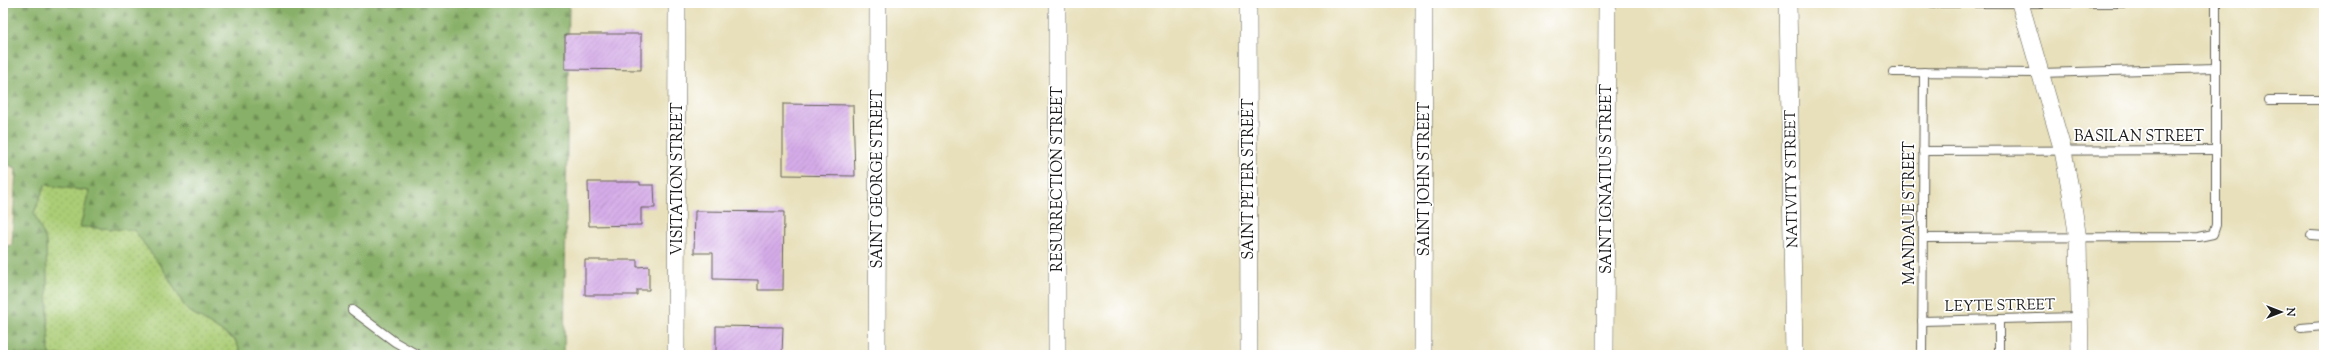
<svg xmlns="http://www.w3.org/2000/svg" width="2327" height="358" viewBox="0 0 2327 358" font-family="'Sorts Mill Goudy',serif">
<defs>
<pattern id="grass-dots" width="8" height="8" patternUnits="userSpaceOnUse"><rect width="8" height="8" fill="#abcd76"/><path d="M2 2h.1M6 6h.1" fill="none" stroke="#93af66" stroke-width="1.8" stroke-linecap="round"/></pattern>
<pattern id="forest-firs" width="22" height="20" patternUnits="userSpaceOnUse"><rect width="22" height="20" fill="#88b067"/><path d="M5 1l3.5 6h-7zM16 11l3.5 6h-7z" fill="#6e8e54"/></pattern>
<pattern id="building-hatch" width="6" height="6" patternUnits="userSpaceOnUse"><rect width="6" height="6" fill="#d5ace8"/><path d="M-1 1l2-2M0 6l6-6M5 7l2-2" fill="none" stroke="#b693c6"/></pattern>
</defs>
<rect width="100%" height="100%" fill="#fff"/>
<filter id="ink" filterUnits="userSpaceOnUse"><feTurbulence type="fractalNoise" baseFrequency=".025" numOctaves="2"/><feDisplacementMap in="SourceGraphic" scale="8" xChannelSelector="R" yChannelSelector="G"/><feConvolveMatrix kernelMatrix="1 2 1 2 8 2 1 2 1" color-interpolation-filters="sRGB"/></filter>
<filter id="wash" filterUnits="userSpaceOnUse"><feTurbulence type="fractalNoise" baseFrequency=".012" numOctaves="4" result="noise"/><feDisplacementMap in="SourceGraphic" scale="16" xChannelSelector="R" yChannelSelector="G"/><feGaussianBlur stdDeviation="0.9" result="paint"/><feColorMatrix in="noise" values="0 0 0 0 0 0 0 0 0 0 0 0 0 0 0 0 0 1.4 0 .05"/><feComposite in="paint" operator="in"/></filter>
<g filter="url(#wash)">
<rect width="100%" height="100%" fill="#e8e0bb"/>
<!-- grass -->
<polygon fill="url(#grass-dots)" stroke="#647449" points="45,185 89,191 81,227 134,230 167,275 186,309 235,340 242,355 49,355 46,242 34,213"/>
<!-- forest -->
<polygon fill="url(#forest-firs)" stroke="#526642" points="3,3 569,3 564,355 242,355 235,340 186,309 167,275 134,230 80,227 89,191 45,185 34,213 46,241 49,355 3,355 3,245 12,246 16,168 3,163"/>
<g id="blocks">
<!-- building -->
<g fill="url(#building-hatch)">
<polygon points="565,34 641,34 641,70 565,69"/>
<polygon points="783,104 853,105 855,176 783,175"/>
<polygon points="588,182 640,182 640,185 654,185 655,208 641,208 641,225 589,226"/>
<polygon points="695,211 784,212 783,290 758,290 758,280 713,279 713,253 694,253"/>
<polygon points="585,260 637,260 637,267 649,266 649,290 637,290 637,295 585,295"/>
<polygon points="716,326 783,327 782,355 716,355"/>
</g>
</g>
</g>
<g filter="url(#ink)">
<use href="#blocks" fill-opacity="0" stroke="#636154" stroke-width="1"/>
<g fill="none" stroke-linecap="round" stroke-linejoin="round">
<defs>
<g id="lane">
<polyline points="1932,3 2133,3"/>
<polyline points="1893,72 2040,73 2216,68"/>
<polyline points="2269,100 2324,100"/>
<polyline points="1923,151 2216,150"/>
<polyline points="2311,235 2324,236"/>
<polyline points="1923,238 2199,237 2213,234 2216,225 2216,3"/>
<polyline points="352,310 395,342 418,355"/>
<polyline points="1922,321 2079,317"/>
<polyline points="2301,328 2324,326"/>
<polyline points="1922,355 1924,72"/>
<polyline points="1999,355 1999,319"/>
</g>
<g id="street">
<polyline points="1057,3 1057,355"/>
<polyline points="1248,3 1249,355"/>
<polyline points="1788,3 1794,355"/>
<polyline points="2020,3 2063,151 2071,193 2078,239 2080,355"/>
<polyline points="676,355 677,3"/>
<polyline points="877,355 878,3"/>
<polyline points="1423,355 1424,3"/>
<polyline points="1605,355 1607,3"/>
</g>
</defs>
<!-- lane casing -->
<use href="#lane" stroke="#636154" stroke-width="10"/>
<!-- street casing -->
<use href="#street" stroke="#636154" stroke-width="18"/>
<!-- lane -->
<use href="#lane" stroke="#fff" stroke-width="8"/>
<!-- street -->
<use href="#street" stroke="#fff" stroke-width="17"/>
</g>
</g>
<g text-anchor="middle" stroke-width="3.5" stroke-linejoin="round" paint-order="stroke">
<!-- street labels -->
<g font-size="15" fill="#1c1c1c" stroke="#fff">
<text x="2139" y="141">BASILAN STREET</text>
<text transform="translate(677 179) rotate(-90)" y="5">VISITATION STREET</text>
<text transform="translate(877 179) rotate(-90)" y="5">SAINT GEORGE STREET</text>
<text transform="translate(1057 179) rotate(-90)" y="5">RESURRECTION STREET</text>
<text transform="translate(1248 179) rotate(-90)" y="5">SAINT PETER STREET</text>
<text transform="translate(1424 179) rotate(-90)" y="5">SAINT JOHN STREET</text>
<text transform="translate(1606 179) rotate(-90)" y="5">SAINT IGNATIUS STREET</text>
<text transform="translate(1791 179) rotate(-91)" y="5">NATIVITY STREET</text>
<text transform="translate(1909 213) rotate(-90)" y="5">MANDAUE STREET</text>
<text transform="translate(2000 305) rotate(-1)" y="5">LEYTE STREET</text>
</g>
</g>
<!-- margin -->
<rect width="2327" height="358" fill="none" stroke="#fff" stroke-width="16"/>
<!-- north arrow -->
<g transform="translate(2281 312) rotate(90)" stroke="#ffffff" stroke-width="3" paint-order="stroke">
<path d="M0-3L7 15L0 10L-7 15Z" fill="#1c1c1c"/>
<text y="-6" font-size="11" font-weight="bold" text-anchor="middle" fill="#1c1c1c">N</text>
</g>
</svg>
